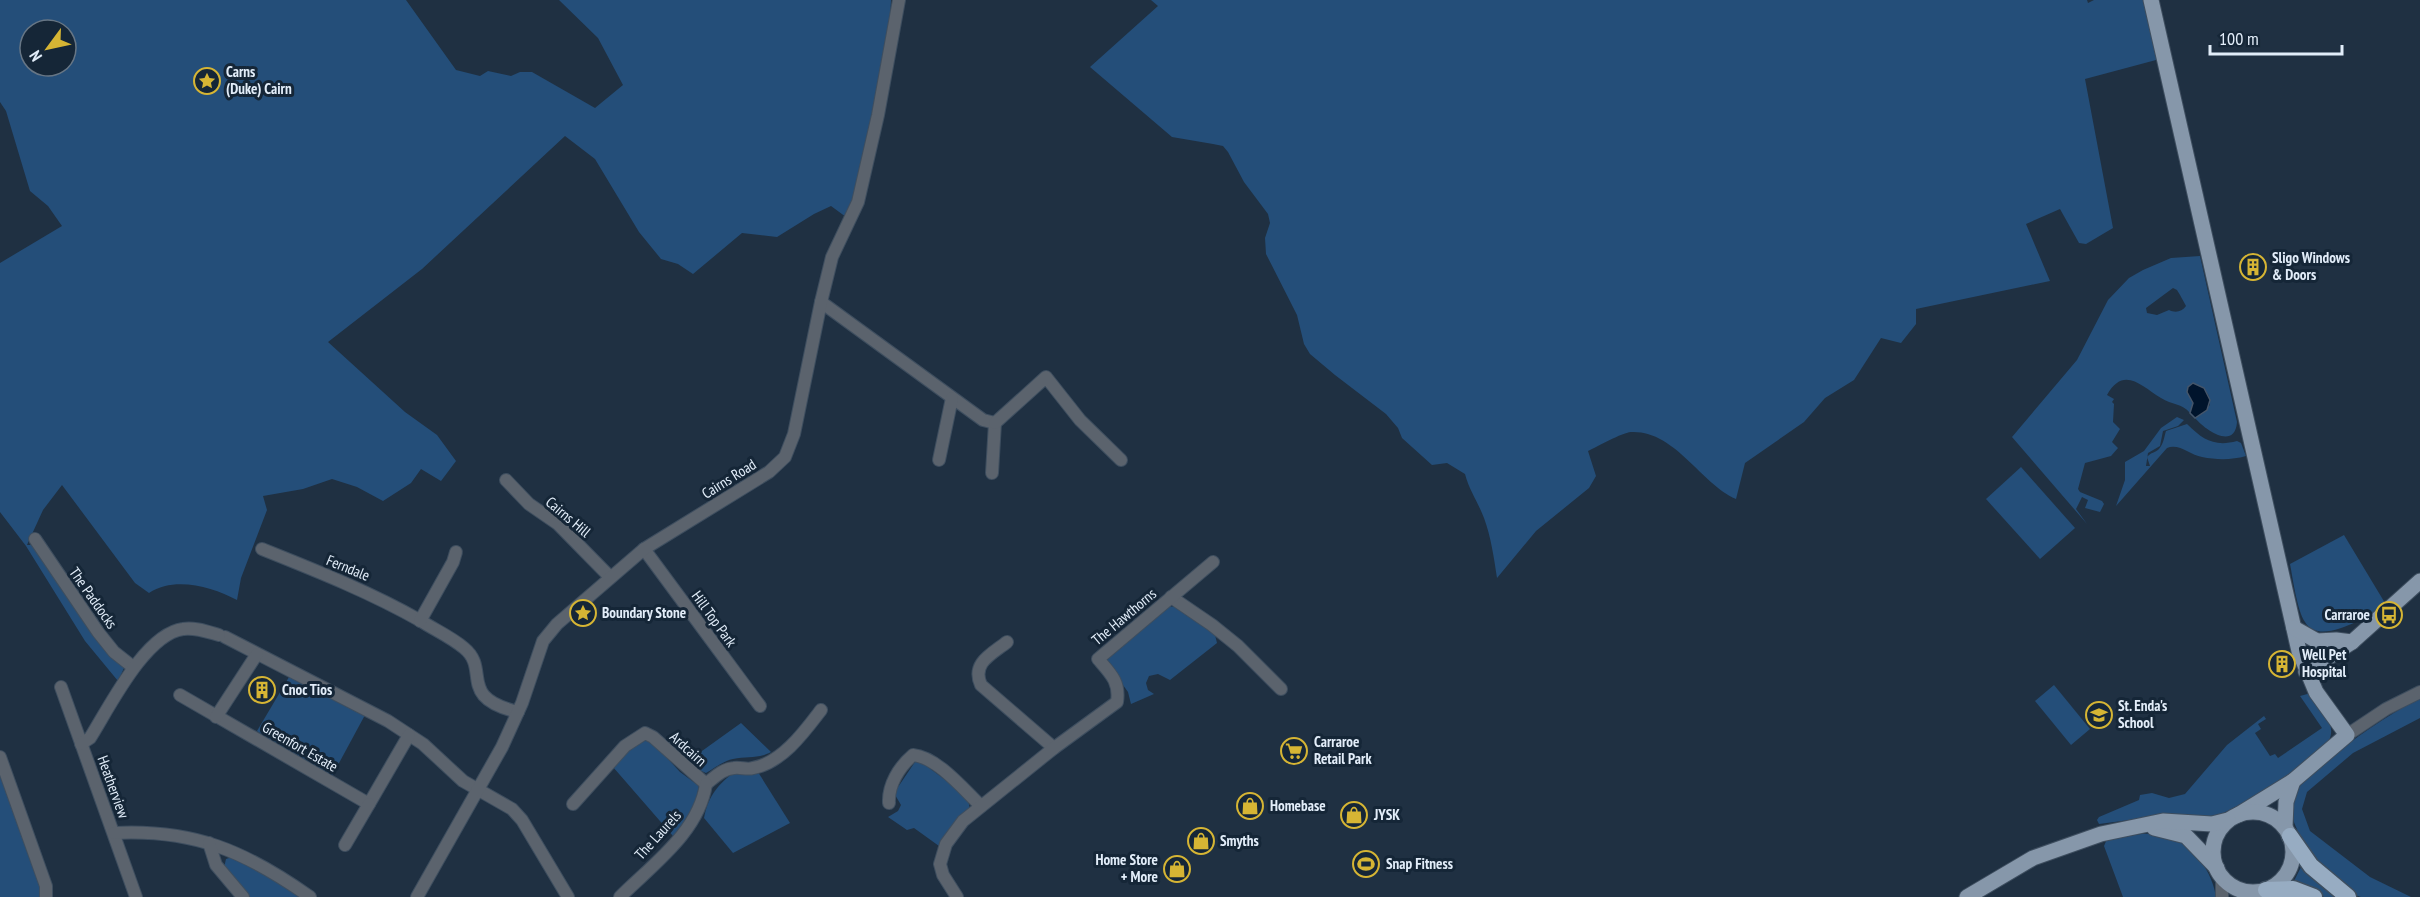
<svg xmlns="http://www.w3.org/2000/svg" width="2420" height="897" viewBox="0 0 2420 897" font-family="'PT Sans Narrow',sans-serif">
<rect width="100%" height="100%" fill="#1f3042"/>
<!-- green -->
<g fill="#244e79" fill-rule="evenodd">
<path d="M0,0H406L456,70L480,76L488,71L511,76L520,72H532L595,108L623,85L598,38L559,0H891L890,20L868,141L854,202L846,217L831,206L814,214L777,237L742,233L693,274L678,264L661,259L639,232L595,159L565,136L422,269L328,342L405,412L437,435L456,461L441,481L421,469L411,483L383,501L357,487L332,479L303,489L263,496L267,510L241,578L237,600C212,587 175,576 149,593L135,583L62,485L43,510L27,545H31L36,550L111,654L124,668L118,681L85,641L26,546L0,512V263L62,226L48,206L30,191L6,111L0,102ZM30,30H66V66H30Z"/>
<path d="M1151,0H2087L2088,3L2094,0H2144L2158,52L2156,60L2085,79L2113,228L2086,244L2079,243L2060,209L2026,224L2050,281L1916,309V324L1901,343L1881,338L1854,380L1825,398L1804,422L1745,463L1736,499C1700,483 1675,430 1631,432C1621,433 1599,446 1588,451L1596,476L1589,488L1536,531L1497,578C1494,558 1491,537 1484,518C1478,502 1469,490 1465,474L1447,463L1432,465L1402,438L1398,428L1386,414L1335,375L1310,354L1304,344L1297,315L1266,254L1265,238L1270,223L1268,214L1244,182L1228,152L1223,146L1213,144L1172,137L1090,67L1158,6Z"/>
<path d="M2200,256L2237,422C2235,450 2206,431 2195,418L2210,405L2209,396L2204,388L2190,385L2187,392L2193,403L2190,413C2182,403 2172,405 2161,398C2142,387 2124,365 2107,395L2114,399L2112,402L2114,404L2113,422L2120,429L2112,442L2118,448L2111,456L2085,463L2078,489L2080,492L2102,501L2104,504L2100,512L2085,508L2088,500L2082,497L2076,509L2087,524L2012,437L2077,360L2108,300L2129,278L2143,270L2171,258ZM2173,288L2177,290C2179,293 2184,302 2186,306C2182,312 2175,313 2169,310L2157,315L2147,313L2146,308Z"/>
<path d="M2177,417L2184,420L2178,426L2163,431L2160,446L2148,453L2146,466H2150L2147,457C2151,452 2155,453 2159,449C2164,443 2164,437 2166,431L2187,424C2203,440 2215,447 2237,441L2241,443L2246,456C2232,460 2217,460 2202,457C2190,455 2179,443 2167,448L2116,506L2125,480V462L2144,451L2161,428Z"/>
<polygon points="2021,467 2075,528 2040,559 1986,499"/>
<path d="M2344,535L2385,603V606C2367,616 2320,647 2305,622C2297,610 2293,579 2290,564Z"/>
<polygon points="1167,606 1175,607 1214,631 1217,643 1170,680 1158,674 1149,676 1146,683 1148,690 1154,694 1131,704 1128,692 1107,663 1107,658"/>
<polygon points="289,677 365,715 332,776 287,751 257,731"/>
<polygon points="2054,685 2090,729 2071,745 2035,701"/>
<path d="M2311,693C2321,708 2337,722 2329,741L2280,786L2213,818L2160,816L2099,824L2097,820L2099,817L2139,800L2140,795L2152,793L2169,798L2185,794L2227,745L2264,716L2266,719L2258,724L2261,729L2255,733L2270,756L2275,754L2278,758L2322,728L2300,696Z"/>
<path d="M2420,698V718L2353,753L2307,792L2302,809L2310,831L2370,877L2411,897C2397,897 2373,897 2361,897C2333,890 2278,820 2293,794C2300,782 2312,774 2322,765C2353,739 2384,717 2420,698Z"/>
<path d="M741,723L771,752C758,759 747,756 733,759C723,761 715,768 706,773L697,769L688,761Z"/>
<polygon points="643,739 653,743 680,772 699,786 692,815 673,836 613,767 630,747"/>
<polygon points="917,759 967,796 970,809 939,846 914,828 907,830 888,817 898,811 901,805 894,793"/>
<polygon points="0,771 41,887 41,897 0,897"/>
<path d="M736,771L758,772L790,823L733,853L704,818C708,796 718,784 736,771Z"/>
<path d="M2141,834C2150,834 2161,833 2169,836C2193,844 2213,873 2216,897H2123L2104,846L2107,839Z"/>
<polygon points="232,857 257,869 302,897 249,897 224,868 226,859"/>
<polygon points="2302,865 2340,897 2324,897 2294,881"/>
</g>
<!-- water -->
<polygon fill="#00142c" stroke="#44556a" stroke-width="1.5" points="2193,383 2204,388 2210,400 2207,410 2195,418 2190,413 2193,403 2187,392 2188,387"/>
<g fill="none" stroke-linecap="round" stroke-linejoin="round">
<defs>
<g id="minor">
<polyline points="821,302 983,420 995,423 992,473"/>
<polyline points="995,423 1046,377 1080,420 1121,460"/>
<polyline points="939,460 952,398"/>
<polyline points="506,480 529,504 558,524 610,577"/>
<polyline points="35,539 98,632 114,652 133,667"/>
<path d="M262,549C317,571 370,592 421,621C435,630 451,637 464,648C491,670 456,697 518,712"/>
<polyline points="644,549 760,706"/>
<polyline points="1171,597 1212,625 1238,646 1281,689"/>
<polyline points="420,621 453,562 456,552"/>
<polyline points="225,637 388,721 423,744 463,781 512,809 522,820 568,897"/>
<path d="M1007,642C992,654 971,663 981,685L1054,748"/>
<polyline points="61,687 136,897"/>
<polyline points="180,695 369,804 409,735"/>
<polyline points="216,717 257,654"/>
<polyline points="2347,735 2386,709 2420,692"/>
<path d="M81,744L90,738C109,708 145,634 183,629C195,627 208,632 219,635"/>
<polyline points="0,757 46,886 46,897"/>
<path d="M706,784C715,777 722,769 734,768C741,767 747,770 753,768C782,763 805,731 821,710"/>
<path d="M889,803C888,785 899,767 913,755C937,757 964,790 981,806"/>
<polyline points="573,804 625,746 645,733 653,737 706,784"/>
<path d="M114,833C194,829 245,851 310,897"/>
<polyline points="209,843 216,865 243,897"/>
<polyline points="345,845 369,804"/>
<polyline points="2222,877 2222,897"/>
<polyline points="417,897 502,747 522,703 543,641 557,624 644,549 769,472 785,457 794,434 821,302 832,257 858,202 878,115 899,0"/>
<path d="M620,897C652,865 699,832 706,784"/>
<path d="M957,897L943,875L940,864L946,844L963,821L1054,748L1117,702C1120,682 1111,674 1098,659L1213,562"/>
<polyline points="2250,897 2257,891"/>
</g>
<g id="major">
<polyline points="2151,0 2299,651 2316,692 2347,735 2293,781 2238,815"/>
<polyline points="2294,628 2317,641 2336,640 2352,642"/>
<polyline points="2306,672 2352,642 2420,581"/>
<circle cx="2253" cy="852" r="40"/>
<polyline points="2285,827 2286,802 2293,781"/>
<polyline points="2154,828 2186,836 2217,868"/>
<polyline points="1967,897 2033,858 2101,834 2163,821 2212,824 2228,820"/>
</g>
<g id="highway">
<polyline points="2290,836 2311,866 2348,897"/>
<polyline points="2266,890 2293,889 2314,897"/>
</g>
</defs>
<!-- minor casing -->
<use href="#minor" stroke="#3e4e5f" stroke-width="14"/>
<!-- major casing -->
<use href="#major" stroke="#3e4e5f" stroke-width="17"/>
<!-- highway casing -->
<use href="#highway" stroke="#3e4e5f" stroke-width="19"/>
<!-- minor -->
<use href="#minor" stroke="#5b636d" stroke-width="12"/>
<!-- major -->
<use href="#major" stroke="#8697aa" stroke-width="15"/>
<!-- highway -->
<use href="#highway" stroke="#97acc2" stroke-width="16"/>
</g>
<!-- icons -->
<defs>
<symbol id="sight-ring" viewBox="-11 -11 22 22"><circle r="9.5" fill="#152637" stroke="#d6b534" stroke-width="1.5"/><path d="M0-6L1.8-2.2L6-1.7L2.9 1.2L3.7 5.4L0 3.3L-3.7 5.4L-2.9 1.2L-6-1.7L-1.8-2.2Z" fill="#d6b534"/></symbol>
<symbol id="building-ring" viewBox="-11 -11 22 22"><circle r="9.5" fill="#152637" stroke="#d6b534" stroke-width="1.5"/><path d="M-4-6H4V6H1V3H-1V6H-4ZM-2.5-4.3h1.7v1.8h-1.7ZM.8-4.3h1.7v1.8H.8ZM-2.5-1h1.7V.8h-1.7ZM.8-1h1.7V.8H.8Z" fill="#d6b534"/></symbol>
<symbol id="bus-ring" viewBox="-11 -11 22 22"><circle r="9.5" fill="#152637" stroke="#d6b534" stroke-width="1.5"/><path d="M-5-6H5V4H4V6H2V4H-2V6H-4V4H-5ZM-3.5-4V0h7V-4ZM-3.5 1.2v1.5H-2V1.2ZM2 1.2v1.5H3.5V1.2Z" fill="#d6b534"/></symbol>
<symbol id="school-ring" viewBox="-11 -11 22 22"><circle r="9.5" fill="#152637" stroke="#d6b534" stroke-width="1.5"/><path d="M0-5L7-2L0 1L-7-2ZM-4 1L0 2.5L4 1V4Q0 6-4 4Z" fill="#d6b534"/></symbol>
<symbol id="supermarket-ring" viewBox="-11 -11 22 22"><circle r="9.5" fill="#152637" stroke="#d6b534" stroke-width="1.5"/><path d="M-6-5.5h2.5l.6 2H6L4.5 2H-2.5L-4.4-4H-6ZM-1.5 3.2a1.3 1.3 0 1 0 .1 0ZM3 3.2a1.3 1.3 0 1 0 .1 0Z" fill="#d6b534"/></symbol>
<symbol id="shop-ring" viewBox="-11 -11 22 22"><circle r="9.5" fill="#152637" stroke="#d6b534" stroke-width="1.5"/><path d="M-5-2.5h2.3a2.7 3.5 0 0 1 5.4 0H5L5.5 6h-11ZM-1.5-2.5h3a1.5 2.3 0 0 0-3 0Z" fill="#d6b534"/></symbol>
<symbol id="stadium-ring" viewBox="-11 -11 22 22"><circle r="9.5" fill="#152637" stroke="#d6b534" stroke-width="1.5"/><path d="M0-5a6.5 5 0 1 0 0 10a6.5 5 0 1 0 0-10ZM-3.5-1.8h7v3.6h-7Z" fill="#d6b534"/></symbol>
</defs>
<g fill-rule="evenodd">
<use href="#sight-ring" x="192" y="66" width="30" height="30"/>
<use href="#building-ring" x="2238" y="252" width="30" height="30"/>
<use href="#sight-ring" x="568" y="598" width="30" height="30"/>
<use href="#bus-ring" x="2374" y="600" width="30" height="30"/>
<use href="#building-ring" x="2267" y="649" width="30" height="30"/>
<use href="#building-ring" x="247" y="675" width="30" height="30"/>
<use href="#school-ring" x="2084" y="700" width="30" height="30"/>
<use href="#supermarket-ring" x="1279" y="736" width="30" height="30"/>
<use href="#shop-ring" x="1235" y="791" width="30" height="30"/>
<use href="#shop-ring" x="1339" y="800" width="30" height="30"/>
<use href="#shop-ring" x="1186" y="826" width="30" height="30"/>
<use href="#stadium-ring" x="1351" y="849" width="30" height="30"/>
<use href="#shop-ring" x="1162" y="854" width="30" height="30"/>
</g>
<g text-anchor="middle" stroke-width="6" stroke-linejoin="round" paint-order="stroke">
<!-- poi labels -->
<g font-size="15" font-weight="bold" fill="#e2edf9" stroke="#152637" text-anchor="start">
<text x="226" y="77">Carns<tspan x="226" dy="17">(Duke) Cairn</tspan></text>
<text x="2272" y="263">Sligo Windows<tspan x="2272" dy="17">&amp; Doors</tspan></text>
<text x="602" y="618">Boundary Stone</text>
<text x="2370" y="620" text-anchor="end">Carraroe</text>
<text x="2302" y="660">Well Pet<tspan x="2302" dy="17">Hospital</tspan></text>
<text x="282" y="695">Cnoc Tios</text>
<text x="2118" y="711">St. Enda's<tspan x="2118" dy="17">School</tspan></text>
<text x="1314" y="747">Carraroe<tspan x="1314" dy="17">Retail Park</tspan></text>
<text x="1270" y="811">Homebase</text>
<text x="1374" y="820">JYSK</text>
<text x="1220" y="846">Smyths</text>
<text x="1158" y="865" text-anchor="end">Home Store<tspan x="1158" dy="17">+ More</tspan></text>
<text x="1386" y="869">Snap Fitness</text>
</g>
<!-- street labels -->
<g font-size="15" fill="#e2edf9" stroke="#152637">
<text transform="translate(729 479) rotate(-32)" y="5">Cairns Road</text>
<text transform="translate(568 517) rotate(40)" y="5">Cairns Hill</text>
<text transform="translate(348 568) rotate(22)" y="5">Ferndale</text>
<text transform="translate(93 598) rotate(55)" y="5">The Paddocks</text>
<text transform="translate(1124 617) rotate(-40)" y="5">The Hawthorns</text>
<text transform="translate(714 619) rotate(54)" y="5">Hill Top Park</text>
<text transform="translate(300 747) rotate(30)" y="5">Greenfort Estate</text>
<text transform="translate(688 749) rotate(42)" y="5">Ardcairn</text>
<text transform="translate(113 787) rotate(70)" y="5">Heatherview</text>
<text transform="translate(658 835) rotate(-48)" y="5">The Laurels</text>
</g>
</g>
<!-- north arrow -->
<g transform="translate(48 48) rotate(237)"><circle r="28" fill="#152637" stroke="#677685" stroke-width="1.5"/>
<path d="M0-4.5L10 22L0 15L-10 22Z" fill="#d6b534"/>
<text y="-9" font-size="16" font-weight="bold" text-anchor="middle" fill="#e2edf9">N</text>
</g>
<!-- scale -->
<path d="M2210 45v9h132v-9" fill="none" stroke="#e2edf9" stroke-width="3"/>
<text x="2219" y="45" font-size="18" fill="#e2edf9" stroke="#152637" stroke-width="4.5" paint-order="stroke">100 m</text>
</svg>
